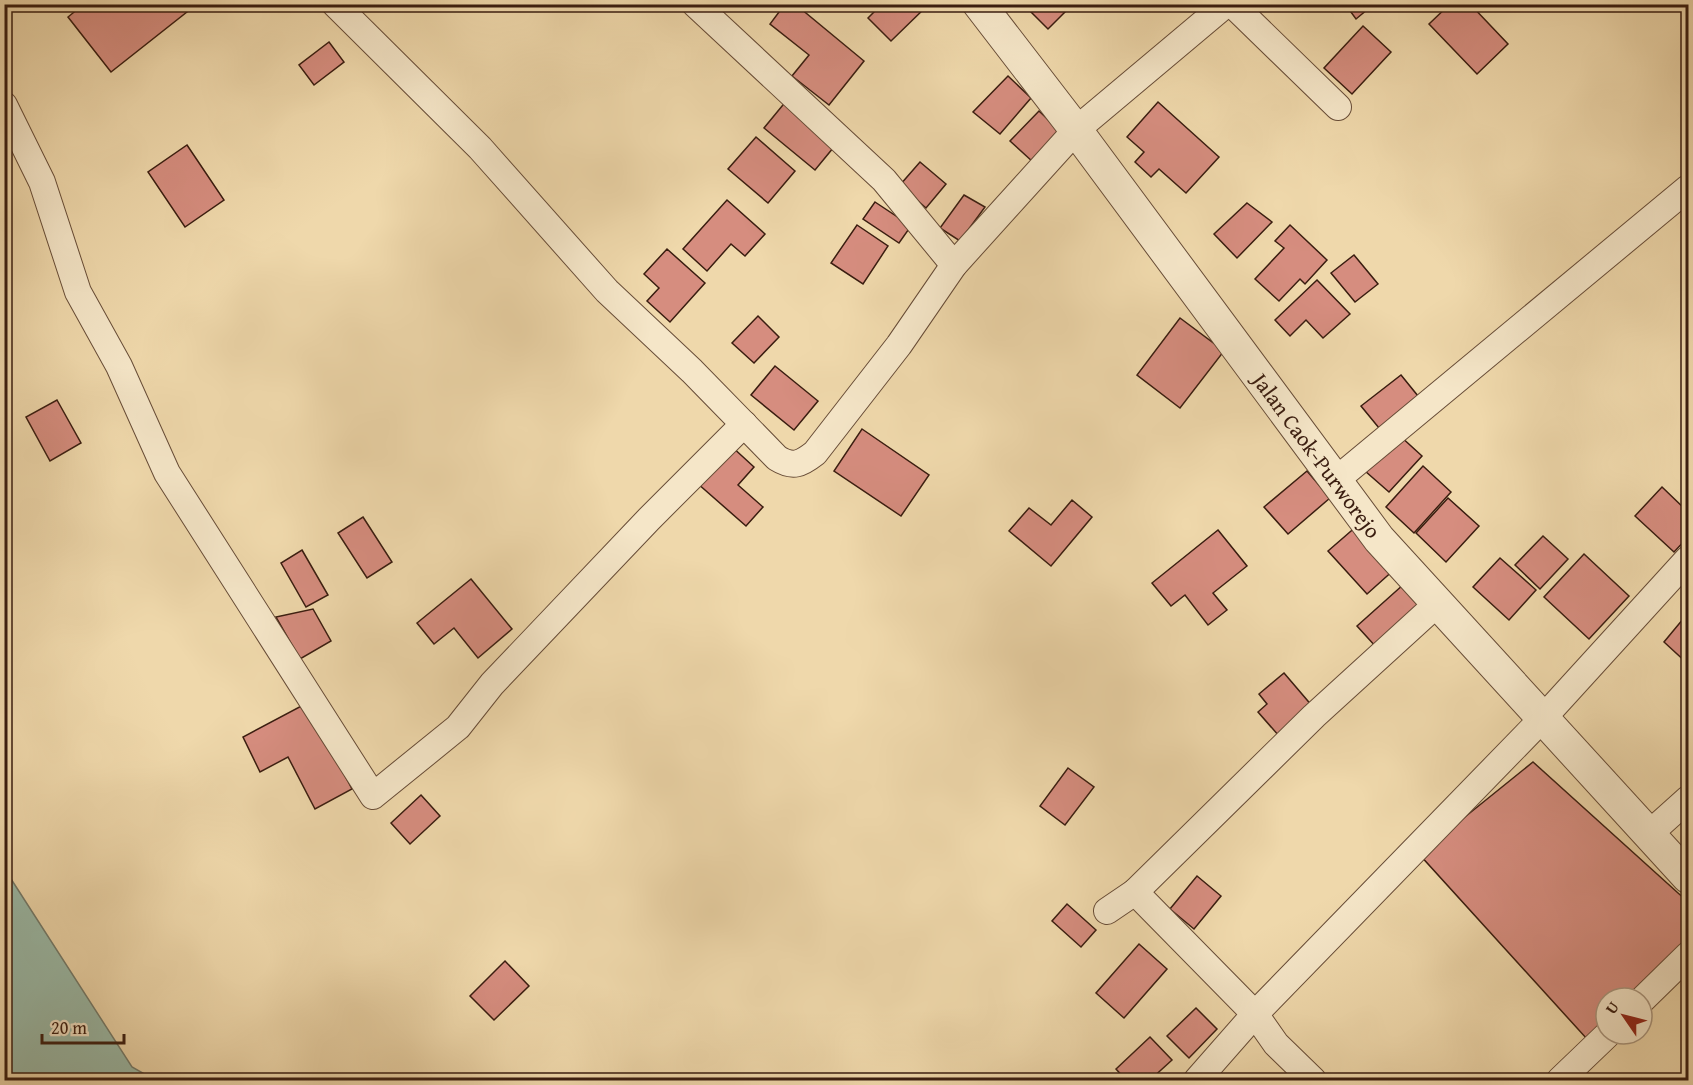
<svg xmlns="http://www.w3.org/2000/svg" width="1693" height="1085" viewBox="0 0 1693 1085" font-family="'Gentium Book Plus',serif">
<rect width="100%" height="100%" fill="#efd8ab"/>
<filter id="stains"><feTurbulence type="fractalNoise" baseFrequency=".00333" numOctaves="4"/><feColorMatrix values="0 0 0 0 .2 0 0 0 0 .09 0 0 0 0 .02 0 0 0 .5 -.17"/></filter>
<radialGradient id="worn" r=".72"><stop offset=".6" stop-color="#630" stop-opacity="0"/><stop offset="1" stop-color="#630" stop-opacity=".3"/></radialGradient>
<!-- water -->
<polygon fill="#9abaa8" stroke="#747b6b" stroke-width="1.5" points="4,868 132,1067 155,1080 5,1080"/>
<!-- building -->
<g fill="#d68d7f" stroke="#3a1d10" stroke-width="1.5">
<polygon points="84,4 197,4 111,72 68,17"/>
<polygon points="785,4 795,4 864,61 829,105 792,76 809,55 770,24"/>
<polygon points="882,4 929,4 891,41 868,18"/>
<polygon points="1023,4 1073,4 1048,29"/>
<polygon points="1345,4 1374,4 1356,19"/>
<polygon points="1450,4 1470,4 1508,44 1477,74 1429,24"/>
<polygon points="1363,26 1391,52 1352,94 1324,68"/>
<polygon points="329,42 344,62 314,85 299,65"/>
<polygon points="1008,76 1031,98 1000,134 973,112"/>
<polygon points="787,100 838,142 815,170 764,128"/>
<polygon points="1158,102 1219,157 1186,193 1159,169 1151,177 1135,162 1144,152 1127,137"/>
<polygon points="1039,111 1061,132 1033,162 1010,141"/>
<polygon points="756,137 795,171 768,203 728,169"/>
<polygon points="187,145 224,200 185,227 148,172"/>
<polygon points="920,162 946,184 926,208 900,185"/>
<polygon points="964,195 985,207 960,241 940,228"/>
<polygon points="727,200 765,234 745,256 731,244 707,271 683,249"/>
<polygon points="875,202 911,226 899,243 863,219"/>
<polygon points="1247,203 1272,222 1237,258 1214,234"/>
<polygon points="857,225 888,246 863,284 831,263"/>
<polygon points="1290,225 1327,260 1305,284 1300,279 1279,301 1255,279 1284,248 1275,241"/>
<polygon points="667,249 705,283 670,322 647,301 659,288 644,274"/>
<polygon points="1354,255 1378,284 1355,302 1331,273"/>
<polygon points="1317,280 1350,314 1323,338 1306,320 1290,336 1275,320"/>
<polygon points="758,316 779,337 754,363 732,343"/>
<polygon points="1180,318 1224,351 1180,408 1137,375"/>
<polygon points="775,366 818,401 794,430 751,395"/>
<polygon points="1401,375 1418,396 1379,428 1361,406"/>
<polygon points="57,400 81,443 50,461 26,417"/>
<polygon points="862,429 929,475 901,516 834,471"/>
<polygon points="1399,435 1422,456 1389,492 1365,471"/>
<polygon points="730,445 754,467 738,485 763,507 746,526 697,483"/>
<polygon points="1423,466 1451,492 1414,533 1386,507"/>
<polygon points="1307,471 1330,498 1288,534 1264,507"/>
<polygon points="1662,487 1688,512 1688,537 1674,552 1635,516"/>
<polygon points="1448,498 1479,526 1446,562 1416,533"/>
<polygon points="1072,500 1092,517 1051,566 1009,531 1029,508 1051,525"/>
<polygon points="363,517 392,562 367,578 338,533"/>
<polygon points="1358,525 1396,568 1367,594 1328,551"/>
<polygon points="1218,530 1247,566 1213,593 1227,610 1208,625 1185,595 1171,606 1152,583"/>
<polygon points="1543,536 1568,559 1540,589 1515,565"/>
<polygon points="302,550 328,595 306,607 281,563"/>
<polygon points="1584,554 1629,596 1589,639 1544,597"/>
<polygon points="1500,558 1536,590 1509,620 1473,587"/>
<polygon points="471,579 512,629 478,658 454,628 434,644 417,623"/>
<polygon points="1404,584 1424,607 1377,648 1357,626"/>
<polygon points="313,609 331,641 300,659 276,617"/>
<polygon points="1688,613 1688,664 1664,642"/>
<polygon points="1284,673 1313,707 1279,736 1258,712 1267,704 1259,694"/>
<polygon points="307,703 352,789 315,809 288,757 260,772 243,737"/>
<polygon points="1533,762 1688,902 1688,942 1630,998 1606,998 1606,1021 1587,1039 1419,854"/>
<polygon points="1068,768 1094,787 1065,825 1040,806"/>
<polygon points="421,795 440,816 410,844 391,823"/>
<polygon points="1197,876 1221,896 1194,929 1170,909"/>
<polygon points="1067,904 1096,930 1081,947 1052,921"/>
<polygon points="1139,944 1167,969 1124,1018 1096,993"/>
<polygon points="505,961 529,986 494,1020 470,996"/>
<polygon points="1196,1008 1217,1029 1189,1058 1167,1036"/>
<polygon points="1150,1037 1172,1060 1150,1080 1126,1080 1116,1069"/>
</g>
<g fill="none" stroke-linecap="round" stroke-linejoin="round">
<defs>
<g id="minor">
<path d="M335,4L480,148L607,291L692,371L777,458C793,468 801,464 815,453L899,345L954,265L1076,130L1226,4"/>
<polyline points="695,4 884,180 954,265"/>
<polyline points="1232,4 1338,107"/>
<polyline points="4,105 42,182 78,292 119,366 167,473 373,796 458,727 492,684 649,519 744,424"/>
<polyline points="1336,480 1688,188"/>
<polyline points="1649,834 1688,799"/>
<polyline points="1135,892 1255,1014 1276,1044 1313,1080"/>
<polyline points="1107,911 1135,892 1314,716 1438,603"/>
<polyline points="1642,1000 1688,955"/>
<polyline points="1197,1080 1255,1014 1544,717 1688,559"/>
<polyline points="1560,1080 1608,1034"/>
</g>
<g id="tertiary">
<path id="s1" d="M979,4L1076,130L1379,539L1688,877"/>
</g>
</defs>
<!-- minor casing -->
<use href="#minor" stroke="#674c37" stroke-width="28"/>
<!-- tertiary casing -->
<use href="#tertiary" stroke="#674c37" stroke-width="34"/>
<!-- minor -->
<use href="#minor" stroke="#f5e6c8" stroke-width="26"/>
<!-- tertiary -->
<use href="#tertiary" stroke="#f5e6c8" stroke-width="32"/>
</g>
<g text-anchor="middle" stroke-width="6" stroke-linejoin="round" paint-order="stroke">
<!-- street labels -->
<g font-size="22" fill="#3a1d10" stroke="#f5e6c8">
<text dy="8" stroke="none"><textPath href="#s1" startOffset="564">Jalan Caok-Purworejo</textPath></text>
</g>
</g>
<!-- margin -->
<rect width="1693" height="1085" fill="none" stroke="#efd8ab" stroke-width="24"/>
<rect x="6" y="6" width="1681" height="1073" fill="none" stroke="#3a1d10" stroke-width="3"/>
<rect x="12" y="12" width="1669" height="1061" fill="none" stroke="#3a1d10" stroke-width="1.5"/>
<!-- north arrow -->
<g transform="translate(1624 1016) rotate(305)"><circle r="28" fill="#f5e6c8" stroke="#aa967e" stroke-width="1.5"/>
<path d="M0-4.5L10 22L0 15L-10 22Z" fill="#8f2418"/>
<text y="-9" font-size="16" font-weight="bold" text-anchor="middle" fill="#3a1d10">U</text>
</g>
<!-- scale -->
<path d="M42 1034v9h82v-9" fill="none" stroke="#3a1d10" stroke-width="3"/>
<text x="51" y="1034" font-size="18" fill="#3a1d10" stroke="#f5e6c8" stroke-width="4.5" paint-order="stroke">20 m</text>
<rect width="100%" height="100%" filter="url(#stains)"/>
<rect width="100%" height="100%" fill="url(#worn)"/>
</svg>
